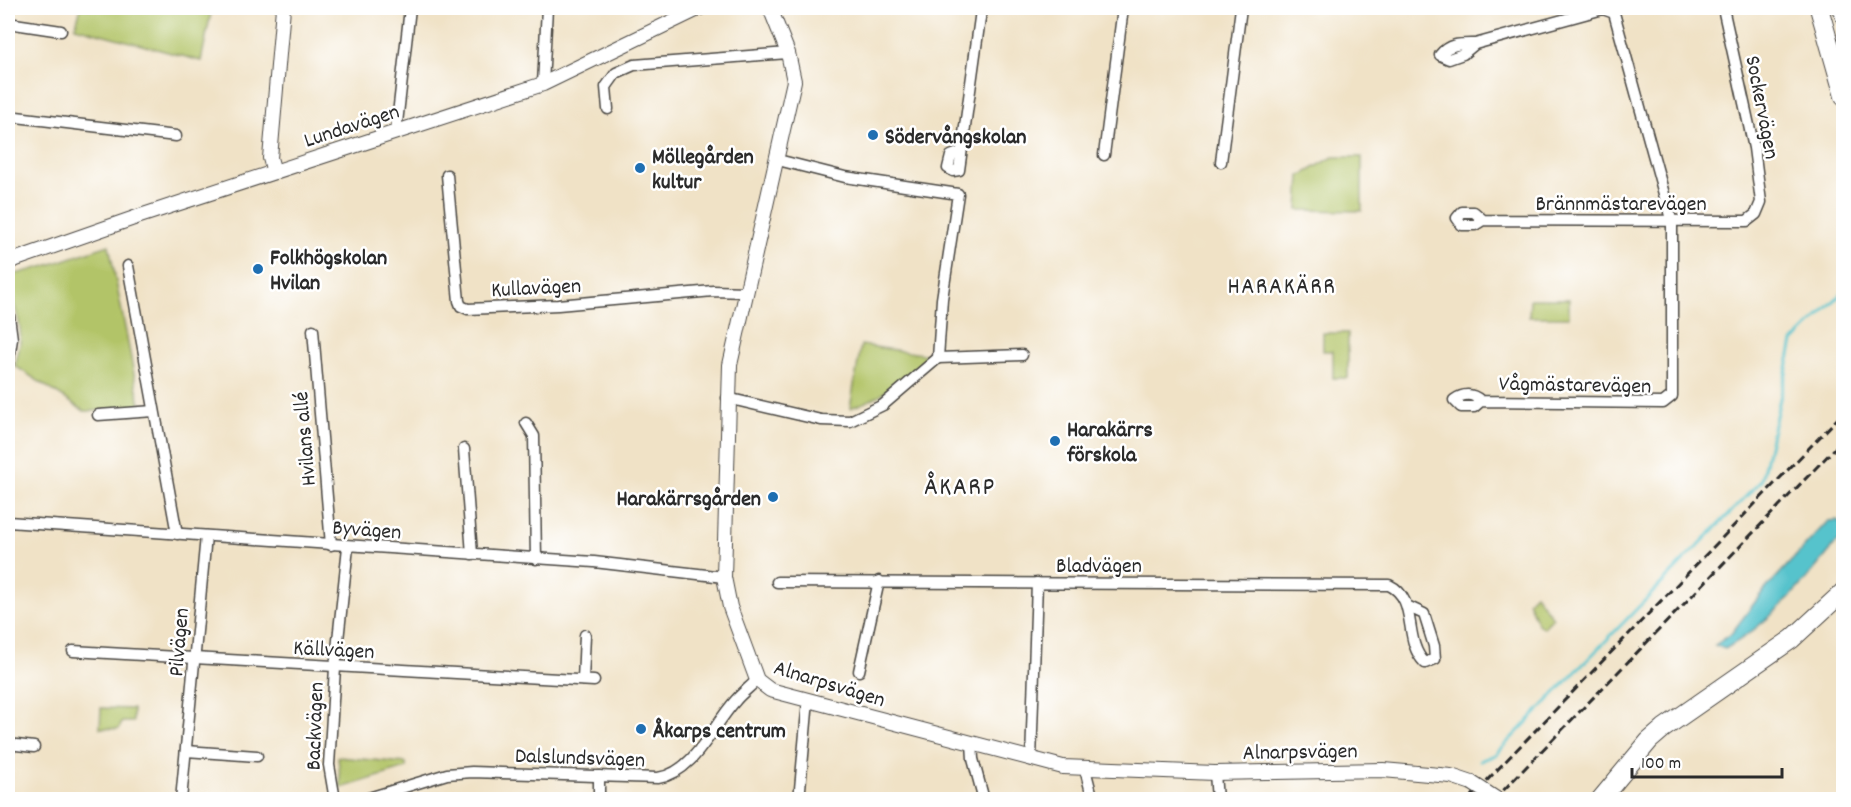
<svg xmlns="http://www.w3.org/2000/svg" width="1851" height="807" viewBox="0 0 1851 807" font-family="Dekko,sans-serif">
<rect width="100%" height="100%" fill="#fff"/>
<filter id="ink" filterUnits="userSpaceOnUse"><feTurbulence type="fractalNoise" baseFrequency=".0167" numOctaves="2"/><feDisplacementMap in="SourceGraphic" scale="12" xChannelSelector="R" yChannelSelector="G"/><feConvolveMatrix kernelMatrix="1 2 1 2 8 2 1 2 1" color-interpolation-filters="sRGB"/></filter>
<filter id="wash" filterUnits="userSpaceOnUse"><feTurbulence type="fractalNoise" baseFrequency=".008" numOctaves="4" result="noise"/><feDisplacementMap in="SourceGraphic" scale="24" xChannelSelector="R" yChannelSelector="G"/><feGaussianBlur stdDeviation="1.35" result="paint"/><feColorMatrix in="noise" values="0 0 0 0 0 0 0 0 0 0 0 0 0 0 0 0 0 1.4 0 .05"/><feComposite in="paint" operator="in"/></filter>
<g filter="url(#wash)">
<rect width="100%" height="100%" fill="#f0e2c6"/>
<!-- green -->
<g fill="#b2c467" stroke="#6e7849" stroke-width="1.5">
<polygon points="81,8 212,8 201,61 75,27"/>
<polygon points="1333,157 1362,157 1362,211 1298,210 1300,176"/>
<path d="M109,245L141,410L84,411L15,366C18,353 22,341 20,328C18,310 8,294 8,276L46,266Z"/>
<polygon points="1530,299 1569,299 1569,317 1529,317"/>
<polygon points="1323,333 1348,333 1348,378 1333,378 1333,351 1323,351"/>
<path d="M861,345L929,355C908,377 880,399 850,408Z"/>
<polygon points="1535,594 1553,618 1543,628 1537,623 1528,601"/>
<polygon points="101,708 133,709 133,722 122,722 119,729 100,728"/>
<polygon points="338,757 406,763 406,768 341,788"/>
</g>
<!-- water -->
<path fill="#56c3cc" stroke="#40777c" stroke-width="1.5" d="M1837,520L1843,526V535C1808,578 1774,621 1725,649L1715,645L1731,634L1761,594L1828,521Z"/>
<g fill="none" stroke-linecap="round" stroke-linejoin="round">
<!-- stream -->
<polyline stroke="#56c3cc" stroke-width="3" points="1480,761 1495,755 1761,481 1793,342 1844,291"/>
</g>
</g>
<g filter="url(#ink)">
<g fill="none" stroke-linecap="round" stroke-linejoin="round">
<defs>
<g id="street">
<polyline points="8,23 61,31"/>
<path d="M1475,44L1463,54L1449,59L1440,55C1449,43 1461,44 1475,44L1603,9L1614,13L1672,223V396L1663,403L1481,401C1472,393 1464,393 1454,400L1461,407H1474L1481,401"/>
<polyline points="543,84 547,8"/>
<polyline points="608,109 606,87 616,73 634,65 788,53"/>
<polyline points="8,116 176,136"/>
<polyline points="396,132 410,8"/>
<polyline points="961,152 951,156 948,168 953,171 959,170 980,18 981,8"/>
<polyline points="1104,155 1123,8"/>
<polyline points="778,160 845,177 958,194 942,299 938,358"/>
<polyline points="1221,162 1241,8"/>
<polyline points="447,175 459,301 461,306 468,309 558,305 713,291 745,292"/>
<polyline points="1483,220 1475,225 1462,225 1457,218 1462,212 1474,212 1483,220 1747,221 1756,214 1761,202 1754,148 1723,8"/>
<polyline points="128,266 177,534"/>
<polyline points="8,309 12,339 8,365"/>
<polyline points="313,330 331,545"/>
<polyline points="727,398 821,420 850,421 883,405 938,358 1022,355"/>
<polyline points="98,415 154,411"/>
<polyline points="526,423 534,436 536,559"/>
<polyline points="464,449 472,554"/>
<polyline points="8,522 594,562 724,577"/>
<path d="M777,582L1389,585C1419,599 1402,640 1425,663L1435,659L1434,646L1424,614L1409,607"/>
<polyline points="73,651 594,681"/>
<polyline points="859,671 879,581"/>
<polyline points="583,680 585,635"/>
<polyline points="972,743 973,759 984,800"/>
<polyline points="8,744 34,747"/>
<polyline points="186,751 257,756"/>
<polyline points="1031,760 1037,583"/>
<polyline points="1085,769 1093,800"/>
<polyline points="1215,773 1217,800"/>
<polyline points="599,776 599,800"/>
<polyline points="181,800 206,536"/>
<polyline points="335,800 329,765 335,668 348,547"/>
<path d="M362,800L447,774L472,772L658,778C695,772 712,726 736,700C742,693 750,687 757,680"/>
<polyline points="799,800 808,700"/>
</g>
<g id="secondary">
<polyline points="770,8 788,53 794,81 730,365 724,577 730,607 757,680 770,690 1063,767 1215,773 1383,770 1451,776 1472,783"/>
<polyline points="274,172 270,158 283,8"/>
<polyline points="8,262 137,217 543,84 700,8"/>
</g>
<g id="highway">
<polyline points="1819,8 1844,96"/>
<polyline points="1841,8 1844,15"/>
<polyline points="1600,800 1649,741 1664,728 1792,639 1844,591"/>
</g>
</defs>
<!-- street casing -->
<use href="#street" stroke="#494642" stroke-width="13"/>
<!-- secondary casing -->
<use href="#secondary" stroke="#494642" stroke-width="16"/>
<!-- highway casing -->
<use href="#highway" stroke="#494642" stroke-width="20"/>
<!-- street -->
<use href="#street" stroke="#fff" stroke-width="10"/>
<!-- secondary -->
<use href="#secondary" stroke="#fff" stroke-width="14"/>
<!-- highway -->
<use href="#highway" stroke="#fff" stroke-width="18"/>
<!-- rail -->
<g stroke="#2b2b2b" stroke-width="3" stroke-dasharray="9 4.5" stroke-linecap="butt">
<polyline points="1468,800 1844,412"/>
<polyline points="1494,800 1844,439"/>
</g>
<defs>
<polyline id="secondary-bridge" points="1472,783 1498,800"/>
</defs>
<!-- secondary-bridge casing -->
<use href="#secondary-bridge" stroke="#494642" stroke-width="16" stroke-linecap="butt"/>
<!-- secondary-bridge -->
<use href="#secondary-bridge" stroke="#fff" stroke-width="14"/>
</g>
</g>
<!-- markers -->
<g fill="#1f6fb2" stroke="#fff" stroke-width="2">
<circle cx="873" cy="135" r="6"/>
<circle cx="640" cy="168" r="6"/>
<circle cx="258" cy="269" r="6"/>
<circle cx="1055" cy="441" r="6"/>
<circle cx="773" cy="497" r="6"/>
<circle cx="641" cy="729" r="6"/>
</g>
<g text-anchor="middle" stroke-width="5" stroke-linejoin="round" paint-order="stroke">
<!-- street labels -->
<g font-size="22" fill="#2b2b2b" stroke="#fff">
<text transform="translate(1764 107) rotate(79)" y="8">Sockervägen</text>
<text transform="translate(351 124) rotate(-18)" y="8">Lundavägen</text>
<text x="1621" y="210">Brännmästarevägen</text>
<text transform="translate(536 286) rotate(-3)" y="8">Kullavägen</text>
<text transform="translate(1575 383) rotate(1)" y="8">Vågmästarevägen</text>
<text transform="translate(303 439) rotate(-95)" y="8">Hvilans allé</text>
<text transform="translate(367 528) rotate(4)" y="8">Byvägen</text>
<text x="1099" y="572">Bladvägen</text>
<text transform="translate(177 642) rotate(-85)" y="8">Pilvägen</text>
<text transform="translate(334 648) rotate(3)" y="8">Källvägen</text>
<text transform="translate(830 682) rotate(17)" y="8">Alnarpsvägen</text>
<text transform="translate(313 726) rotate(-88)" y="8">Backvägen</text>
<text transform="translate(1300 750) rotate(-1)" y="8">Alnarpsvägen</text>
<text transform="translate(580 756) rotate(2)" y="8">Dalslundsvägen</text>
</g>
<!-- poi labels -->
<g font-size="22" font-weight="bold" fill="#2b2b2b" stroke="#fff" text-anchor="start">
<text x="885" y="143">Södervångskolan</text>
<text x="652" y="163">Möllegården<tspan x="652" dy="25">kultur</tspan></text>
<text x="270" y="264">Folkhögskolan<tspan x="270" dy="25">Hvilan</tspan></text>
<text x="1067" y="436">Harakärrs<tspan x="1067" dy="25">förskola</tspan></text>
<text x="761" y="505" text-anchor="end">Harakärrsgården</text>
<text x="653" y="737">Åkarps centrum</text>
</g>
<!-- neighbourhood labels -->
<g font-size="24" letter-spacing="1.5" fill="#2b2b2b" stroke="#fff">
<text x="1282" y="293">HARAKÄRR</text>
</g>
<!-- quarter labels -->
<g font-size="26" letter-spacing="1.5" fill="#2b2b2b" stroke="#fff">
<text x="960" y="494">ÅKARP</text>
</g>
</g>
<!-- margin -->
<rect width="1851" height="807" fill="none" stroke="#fff" stroke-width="30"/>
<!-- scale -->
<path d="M1632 768v9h150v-9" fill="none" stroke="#2b2b2b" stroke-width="3"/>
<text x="1641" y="768" font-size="18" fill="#2b2b2b" stroke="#ffffff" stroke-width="4.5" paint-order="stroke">100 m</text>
</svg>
